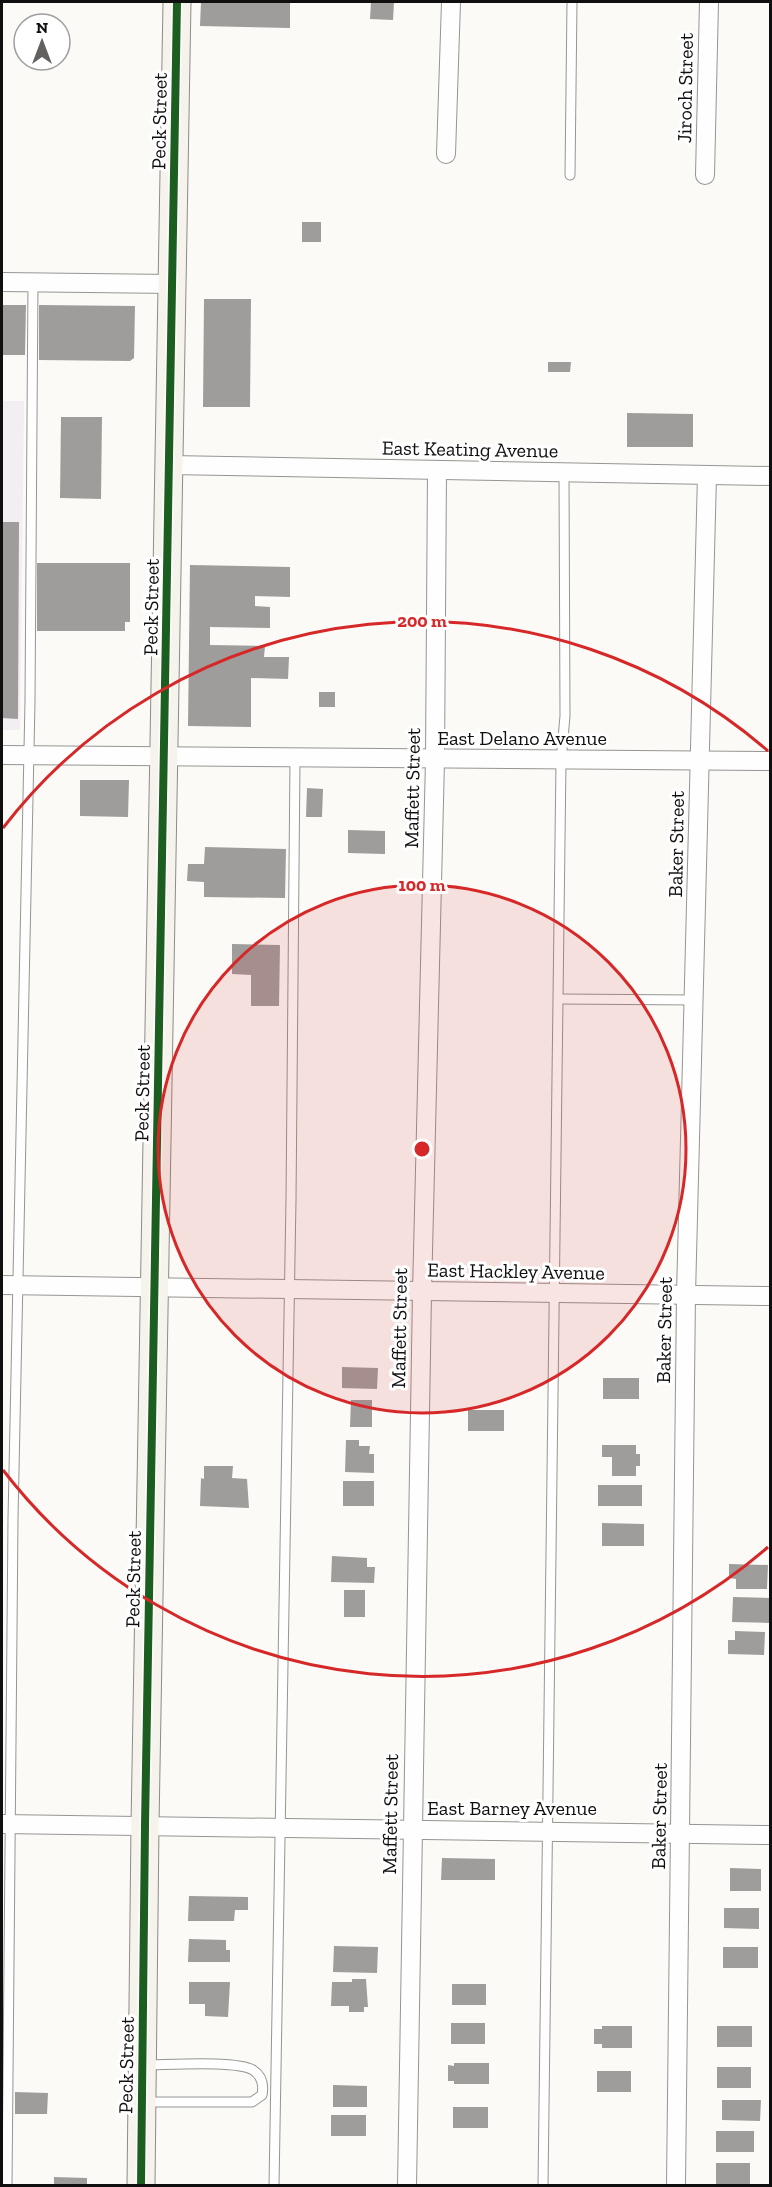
<svg xmlns="http://www.w3.org/2000/svg" width="772" height="2187" viewBox="0 0 772 2187" font-family="'Zilla Slab',serif">
<rect width="100%" height="100%" fill="#fbfaf6"/>
<!-- industrial -->
<polygon fill="#f2eef1" points="2,401 24,401 20,730 2,730"/>
<!-- building -->
<g fill="#9f9d9b">
<polygon points="201,2 290,2 290,28 200,26"/>
<polygon points="371,2 394,2 393,20 370,19"/>
<rect x="302" y="222" width="19" height="20"/>
<polygon points="204,299 251,299 250,407 203,407"/>
<polygon points="2,305 26,305 25,355 2,355"/>
<polygon points="39,305 135,306 134,358 130,361 39,360"/>
<polygon points="548,362 571,362 570,372 548,372"/>
<polygon points="627,413 693,414 693,447 627,447"/>
<polygon points="61,417 102,417 101,499 60,498"/>
<polygon points="2,522 19,522 18,719 2,718"/>
<polygon points="37,563 130,563 130,622 125,622 125,631 37,631"/>
<polygon points="190,565 290,567 290,597 255,596 255,606 270,607 270,628 210,627 210,645 265,646 264,657 289,657 288,679 251,678 251,727 188,726"/>
<rect x="319" y="692" width="16" height="15"/>
<polygon points="80,780 129,780 128,817 80,816"/>
<polygon points="307,788 323,789 322,817 306,817"/>
<polygon points="348,830 385,831 385,854 348,853"/>
<polygon points="205,847 286,849 285,898 204,897 204,882 187,881 188,864 204,864"/>
<polygon points="232,944 280,945 279,1006 251,1006 251,975 232,974"/>
<polygon points="342,1367 378,1368 377,1389 342,1388"/>
<rect x="603" y="1378" width="36" height="21"/>
<polygon points="351,1400 372,1400 372,1427 350,1427"/>
<rect x="468" y="1410" width="36" height="21"/>
<polygon points="346,1440 359,1440 359,1446 370,1446 369,1454 374,1454 374,1473 345,1472"/>
<polygon points="602,1445 636,1445 636,1454 640,1454 640,1466 636,1466 636,1476 612,1476 612,1457 602,1457"/>
<polygon points="204,1466 233,1466 232,1478 247,1479 249,1508 200,1506 201,1478 204,1479"/>
<rect x="343" y="1481" width="31" height="25"/>
<rect x="598" y="1485" width="44" height="21"/>
<polygon points="602,1523 644,1524 644,1546 602,1546"/>
<polygon points="332,1556 367,1558 367,1567 375,1567 374,1583 331,1582"/>
<polygon points="729,1564 768,1565 767,1589 736,1589 736,1579 729,1578"/>
<rect x="344" y="1590" width="21" height="27"/>
<polygon points="733,1597 770,1598 770,1623 732,1622"/>
<polygon points="735,1631 765,1632 764,1655 728,1654 728,1640 735,1640"/>
<polygon points="442,1858 495,1859 495,1880 441,1880"/>
<polygon points="730,1868 761,1869 761,1891 730,1891"/>
<polygon points="189,1896 248,1897 248,1910 235,1910 234,1921 188,1921"/>
<polygon points="724,1908 759,1908 759,1929 724,1928"/>
<polygon points="189,1939 226,1940 226,1950 230,1950 230,1962 188,1962"/>
<polygon points="334,1946 378,1947 377,1973 333,1972"/>
<rect x="723" y="1947" width="35" height="21"/>
<polygon points="352,1979 366,1979 368,2007 364,2007 364,2012 349,2012 349,2006 331,2006 332,1982 352,1982"/>
<polygon points="189,1982 230,1982 228,2017 205,2016 205,2004 189,2004"/>
<rect x="452" y="1984" width="34" height="21"/>
<rect x="451" y="2023" width="34" height="21"/>
<polygon points="602,2026 632,2026 632,2048 602,2048 602,2044 594,2044 594,2029 602,2029"/>
<rect x="717" y="2026" width="35" height="21"/>
<polygon points="454,2063 489,2063 489,2084 454,2084 454,2081 448,2081 448,2065 454,2066"/>
<rect x="717" y="2067" width="34" height="21"/>
<rect x="597" y="2071" width="34" height="21"/>
<polygon points="333,2085 367,2086 367,2107 333,2107"/>
<polygon points="15,2092 48,2093 47,2114 15,2114"/>
<polygon points="722,2100 761,2100 760,2121 722,2120"/>
<rect x="453" y="2107" width="35" height="21"/>
<rect x="331" y="2115" width="35" height="21"/>
<rect x="716" y="2131" width="38" height="21"/>
<rect x="716" y="2163" width="34" height="21"/>
<polygon points="54,2177 87,2178 87,2186 54,2186"/>
</g>
<g fill="none" stroke-linecap="round" stroke-linejoin="round">
<defs>
<g id="lane">
<polyline points="570,175 572,2"/>
<polyline points="559,999 694,1000"/>
<path d="M145,2065C167,2065 237,2060 253,2070C262,2076 264,2085 262,2095L252,2102H146"/>
<polyline points="7,2186 13,1519 30,701 33,282"/>
<polyline points="274,2186 291,1200 295,759"/>
<polyline points="543,2186 561,761 565,716 564,473"/>
</g>
<g id="street">
<polyline points="446,154 451,2"/>
<polyline points="705,175 709,2"/>
<polyline points="2,282 173,284"/>
<polyline points="169,465 770,476"/>
<polyline points="2,755 770,761"/>
<polyline points="2,1285 770,1296"/>
<polyline points="2,1824 770,1835"/>
<polyline points="407,2186 422,1293 435,760 437,471"/>
<polyline points="676,2186 686,1295 707,475"/>
</g>
<polyline id="secondary" points="141,2186 145,1825 177,2"/>
</defs>
<!-- lane casing -->
<use href="#lane" stroke="#959593" stroke-width="11"/>
<!-- street casing -->
<use href="#street" stroke="#959593" stroke-width="20"/>
<!-- secondary casing -->
<use href="#secondary" stroke="#8c8b8a" stroke-width="29"/>
<!-- lane -->
<use href="#lane" stroke="#fefefe" stroke-width="9"/>
<!-- street -->
<use href="#street" stroke="#fefefe" stroke-width="18"/>
<!-- secondary -->
<use href="#secondary" stroke="#f5f3ec" stroke-width="27"/>
<defs>
<polyline id="cycleway" points="141,2186 145,1825 177,2"/>
</defs>
<!-- cycleway casing -->
<use href="#cycleway" stroke="#fff" stroke-width="11"/>
<!-- cycleway -->
<use href="#cycleway" stroke="#1b5e20" stroke-width="8"/>
</g>
<!-- distance rings -->
<circle cx="422" cy="1149" r="264" fill="#d62828" fill-opacity=".12"/>
<g fill="none" stroke="#d62828" stroke-width="3">
<circle cx="422" cy="1149" r="264"/>
<path d="M768 1547A528 528 0 0 1 3 1470M3 828A528 528 0 0 1 768 751"/>
</g>
<g text-anchor="middle" stroke-width="6" stroke-linejoin="round" paint-order="stroke">
<!-- street labels -->
<g font-size="20" fill="#0f0f0f" stroke="#fff">
<text transform="translate(685 88) rotate(-89)" y="7">Jiroch Street</text>
<text transform="translate(159 121) rotate(-89)" y="7">Peck Street</text>
<text transform="translate(470 449) rotate(1)" y="7">East Keating Avenue</text>
<text transform="translate(151 607) rotate(-89)" y="7">Peck Street</text>
<text x="522" y="745">East Delano Avenue</text>
<text transform="translate(412 788) rotate(-89)" y="7">Maffett Street</text>
<text transform="translate(676 844) rotate(-89)" y="7">Baker Street</text>
<text transform="translate(142 1093) rotate(-89)" y="7">Peck Street</text>
<text transform="translate(516 1271) rotate(1)" y="7">East Hackley Avenue</text>
<text transform="translate(399 1328) rotate(-89)" y="7">Maffett Street</text>
<text transform="translate(664 1330) rotate(-89)" y="7">Baker Street</text>
<text transform="translate(133 1579) rotate(-89)" y="7">Peck Street</text>
<text x="512" y="1815">East Barney Avenue</text>
<text transform="translate(390 1814) rotate(-89)" y="7">Maffett Street</text>
<text transform="translate(659 1816) rotate(-89)" y="7">Baker Street</text>
<text transform="translate(126 2065) rotate(-89)" y="7">Peck Street</text>
</g>
</g>
<circle cx="422" cy="1149" r="9" fill="#d62828" stroke="#fff" stroke-width="3"/>
<g font-size="18" text-anchor="middle" font-weight="bold" fill="#d62828" stroke="#fff" stroke-width="6" stroke-linejoin="round" paint-order="stroke">
<text x="422" y="627">200 m</text>
<text x="422" y="891">100 m</text>
</g>
<!-- border -->
<rect width="772" height="2187" fill="none" stroke="#0f0f0f" stroke-width="6"/>
<!-- north arrow -->
<g transform="translate(42 42)"><circle r="28" fill="#ffffff" stroke="#9f9f9f" stroke-width="1.5"/>
<path d="M0-4.5L10 22L0 15L-10 22Z" fill="#626160"/>
<text y="-9" font-size="16" font-weight="bold" text-anchor="middle" fill="#0f0f0f">N</text>
</g>
</svg>
